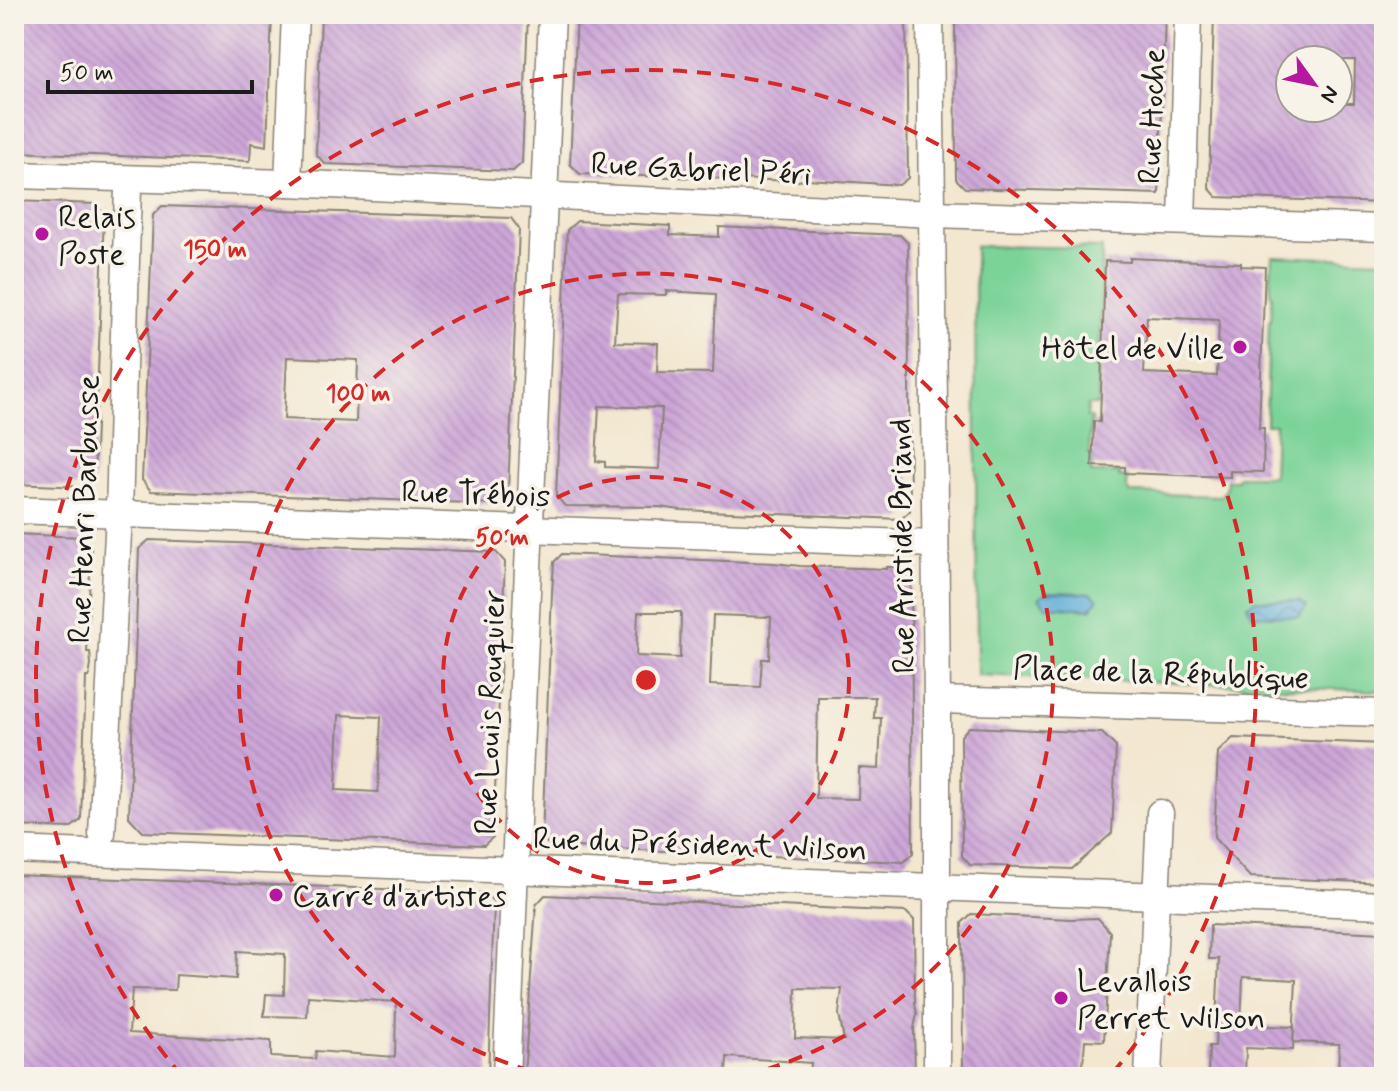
<svg xmlns="http://www.w3.org/2000/svg" width="1398" height="1091" viewBox="0 0 1398 1091" font-family="Mynerve,sans-serif">
<defs>
<pattern id="water-waves" width="16" height="10" patternUnits="userSpaceOnUse" patternTransform="scale(2)"><rect width="16" height="10" fill="#5eaed8"/><path d="M0 5q4-4 8 0t8 0" fill="none" stroke="#4d8dae"/></pattern>
<pattern id="building-back-hatch" width="6" height="6" patternUnits="userSpaceOnUse" patternTransform="scale(2)"><rect width="6" height="6" fill="#cca6d7"/><path d="M-1 5l2 2M0 0l6 6M5-1l2 2" fill="none" stroke="#af8eb8"/></pattern>
</defs>
<rect width="100%" height="100%" fill="#f7f3e8"/>
<filter id="ink" filterUnits="userSpaceOnUse"><feTurbulence type="fractalNoise" baseFrequency=".0125" numOctaves="2"/><feDisplacementMap in="SourceGraphic" scale="16" xChannelSelector="R" yChannelSelector="G"/><feConvolveMatrix kernelMatrix="1 2 1 2 8 2 1 2 1" color-interpolation-filters="sRGB"/></filter>
<filter id="wash" filterUnits="userSpaceOnUse"><feTurbulence type="fractalNoise" baseFrequency=".006" numOctaves="4" result="noise"/><feDisplacementMap in="SourceGraphic" scale="32" xChannelSelector="R" yChannelSelector="G"/><feGaussianBlur stdDeviation="1.8" result="paint"/><feColorMatrix in="noise" values="0 0 0 0 0 0 0 0 0 0 0 0 0 0 0 0 0 1.4 0 .05"/><feComposite in="paint" operator="in"/></filter>
<g filter="url(#wash)">
<rect width="100%" height="100%" fill="#f3e7d0"/>
<!-- green -->
<polygon fill="#7cd398" stroke="#4c785a" stroke-width="2" points="975,246 1102,248 1098,405 1088,405 1087,418 1091,418 1089,454 1092,455 1091,473 1119,473 1119,477 1128,478 1127,488 1130,493 1220,496 1226,490 1227,480 1237,480 1238,476 1273,476 1275,424 1266,424 1269,321 1271,320 1272,295 1270,294 1272,256 1384,260 1384,691 977,675"/>
<!-- water -->
<g fill="url(#water-waves)" stroke="#3d657a" stroke-width="2">
<polygon points="1047,592 1091,593 1098,599 1091,609 1045,606 1039,597"/>
<polygon points="1255,600 1299,601 1307,607 1299,617 1253,615 1247,606"/>
</g>
<g id="blocks">
<!-- building -->
<g fill="url(#building-back-hatch)" fill-rule="evenodd">
<polygon points="14,14 272,14 267,146 251,143 250,161 14,152"/>
<polygon points="321,14 528,14 522,163 513,171 325,164 316,154"/>
<polygon points="577,14 906,14 908,178 899,185 807,179 798,181 580,174 570,164"/>
<polygon points="955,14 1165,14 1159,194 965,188 956,179"/>
<path d="M1214,14H1384V203L1217,197L1209,188ZM1290,60H1355L1354,103H1342L1341,108H1290Z"/>
<polygon points="14,201 96,204 104,214 94,478 84,487 14,484"/>
<path d="M162,206L511,218L519,229L508,492L496,504L151,491L142,480L146,386L153,215ZM287,357L358,360L356,422L284,419Z"/>
<path d="M577,221L670,226V235L719,237V227L900,235L908,243L910,511L901,519L681,510L659,507L565,506L556,496L567,230ZM666,291L716,294L713,373L657,372L658,343L615,342L618,294L666,295ZM599,406L662,408L659,469L605,467V462L596,461Z"/>
<path d="M1130,258L1241,263V266L1265,267L1259,428H1264L1263,472L1230,471V477L1125,473V467L1092,466L1094,421L1100,422L1105,261L1130,262ZM1147,317L1219,320L1217,376L1144,373Z"/>
<polygon points="14,534 82,537 91,546 87,652 90,652 91,665 89,677 86,677 81,820 70,828 14,826"/>
<path d="M149,540L496,552L505,562L493,837L484,845L143,832L129,817L139,549ZM339,715L381,717L378,792L336,790Z"/>
<path d="M562,554L774,563L800,566L887,569V567H903L911,576L913,853L904,862L550,846L542,838L552,593L554,562ZM638,612H681L680,658L636,656ZM713,615L771,617L769,659H762L760,687L710,685ZM818,697H875L874,718H881L879,769L859,768L858,799L816,798Z"/>
<polygon points="969,727 1102,733 1116,747 1112,833 1072,869 970,865 962,856 961,736"/>
<polygon points="1233,738 1384,744 1384,883 1250,877 1214,838 1218,752"/>
<path d="M14,875L485,893L494,902L488,1077H14V1051H20L23,1004H14ZM237,951L285,954L284,995L266,994L264,1016L307,1017L308,996L396,1002L395,1057L316,1051L315,1059L271,1057V1041L129,1033L132,989L175,990L176,975L236,979Z"/>
<path d="M545,895L906,912L914,920L915,1004L917,1014L914,1028L915,1077H810L811,1063L727,1057L726,1077H524L536,905ZM796,988L842,989L839,1014L844,1040L795,1038Z"/>
<polygon points="971,914 1071,919 1098,918 1110,932 1104,1041 1085,1040 1082,1077 963,1077 962,923"/>
<polygon points="1210,925 1384,933 1384,1077 1338,1077 1339,1044 1293,1042 1296,980 1243,977 1241,1025 1294,1027 1293,1050 1246,1048 1245,1077 1208,1077 1209,1046 1215,1046 1219,959 1209,959"/>
</g>
</g>
</g>
<g filter="url(#ink)">
<use href="#blocks" fill-opacity="0" stroke="#888276" stroke-width="2"/>
<g fill="none" stroke-linecap="round" stroke-linejoin="round">
<defs>
<g id="minor">
<polyline points="930,14 937,700 937,1077"/>
<polyline points="14,175 288,183 933,214 1384,228"/>
<polyline points="288,183 295,14"/>
<polyline points="1182,221 1188,14"/>
<polyline points="14,510 935,544"/>
<polyline points="937,700 1384,713"/>
<polyline points="102,834 119,515 128,187"/>
<polyline points="14,850 1384,905"/>
<polyline points="506,1077 552,14"/>
<polyline points="1148,1077 1160,813"/>
</g>
</defs>
<!-- minor casing -->
<use href="#minor" stroke="#888276" stroke-width="29"/>
<!-- minor -->
<use href="#minor" stroke="#fff" stroke-width="26"/>
</g>
</g>
<!-- distance rings -->
<g fill="none" stroke="#d62828" stroke-width="4" stroke-dasharray="14 10">
<circle cx="646" cy="680" r="203"/>
<path d="M554 1077A407 407 0 1 1 738 1077"/>
<path d="M182 1076A610 610 0 1 1 1110 1076"/>
</g>
<!-- markers -->
<g fill="#b5179e" stroke="#f7f3e8" stroke-width="3">
<circle cx="42" cy="234" r="8"/>
<circle cx="1240" cy="347" r="8"/>
<circle cx="276" cy="895" r="8"/>
<circle cx="1061" cy="998" r="8"/>
</g>
<g text-anchor="middle" stroke-width="7" stroke-linejoin="round" paint-order="stroke">
<!-- street labels -->
<g font-size="32" fill="#1c1c1c" stroke="#f7f3e8">
<text transform="translate(1151 116) rotate(-88)" y="11">Rue Hoche</text>
<text transform="translate(701 168) rotate(3)" y="11">Rue Gabriel Péri</text>
<text transform="translate(476 493) rotate(2)" y="11">Rue Trébois</text>
<text transform="translate(83 509) rotate(-88)" y="11">Rue Henri Barbusse</text>
<text transform="translate(901 546) rotate(-91)" y="11">Rue Aristide Briand</text>
<text transform="translate(1161 672) rotate(2)" y="11">Place de la République</text>
<text transform="translate(489 712) rotate(-88)" y="11">Rue Louis Rouquier</text>
<text transform="translate(700 843) rotate(2)" y="11">Rue du Président Wilson</text>
</g>
<!-- poi labels -->
<g font-size="32" fill="#1c1c1c" stroke="#f7f3e8" text-anchor="start">
<text x="58" y="227">Relais<tspan x="58" dy="37">Poste</tspan></text>
<text x="1224" y="358" text-anchor="end">Hôtel de Ville</text>
<text x="292" y="906">Carré d'artistes</text>
<text x="1077" y="991">Levallois<tspan x="1077" dy="37">Perret Wilson</tspan></text>
</g>
</g>
<circle cx="646" cy="680" r="12" fill="#d62828" stroke="#f7f3e8" stroke-width="4"/>
<g font-size="24" text-anchor="middle" font-weight="bold" fill="#d62828" stroke="#f7f3e8" stroke-width="7" stroke-linejoin="round" paint-order="stroke">
<text x="215" y="257">150 m</text>
<text x="358" y="401">100 m</text>
<text x="502" y="545">50 m</text>
</g>
<!-- margin -->
<rect width="1398" height="1091" fill="none" stroke="#f7f3e8" stroke-width="48"/>
<!-- north arrow -->
<g transform="translate(1314 84) rotate(123)"><circle r="38" fill="#f7f3e8" stroke="#9f9d96" stroke-width="2"/>
<path d="M0-6L14 30L0 20L-14 30Z" fill="#b5179e"/>
<text y="-12" font-size="22" font-weight="bold" text-anchor="middle" fill="#1c1c1c">N</text>
</g>
<!-- scale -->
<path d="M48 80v12h204v-12" fill="none" stroke="#1c1c1c" stroke-width="4"/>
<text x="60" y="80" font-size="24" fill="#1c1c1c" stroke="#f7f3e8" stroke-width="6" paint-order="stroke">50 m</text>
</svg>
